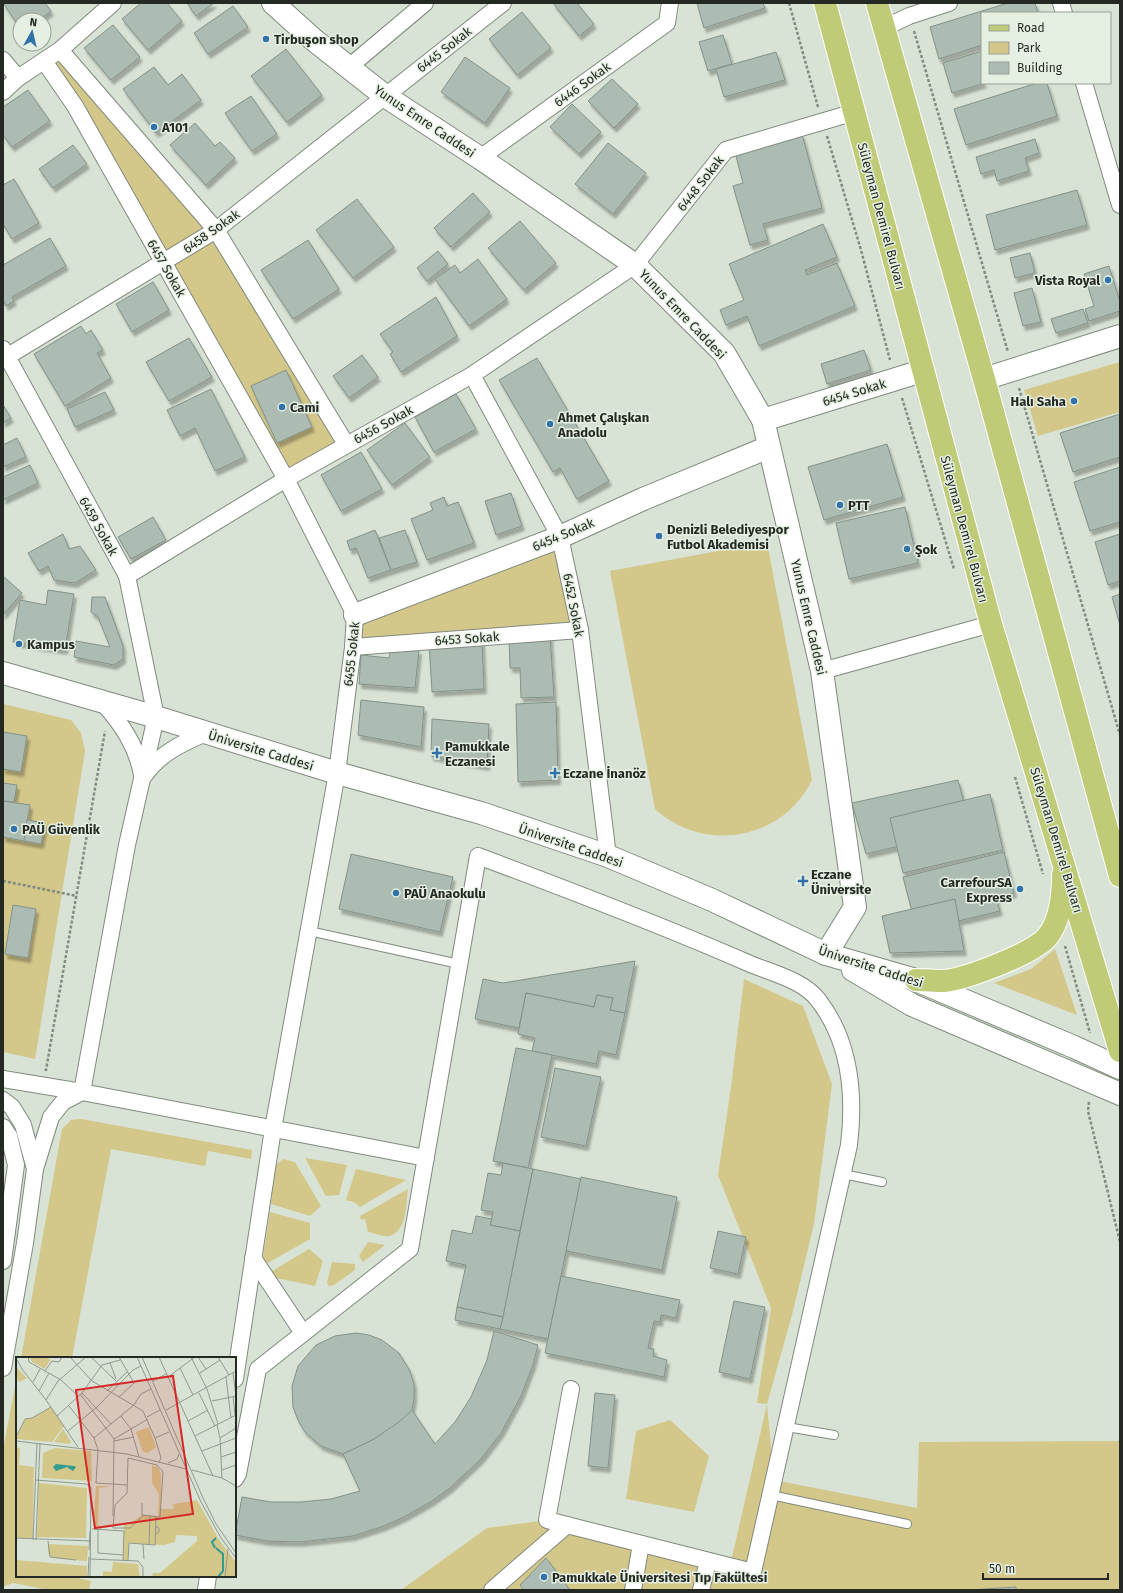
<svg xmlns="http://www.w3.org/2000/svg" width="1123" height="1593" viewBox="0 0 1123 1593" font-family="'Fira Sans',sans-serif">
<defs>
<filter id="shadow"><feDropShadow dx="2.5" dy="4.5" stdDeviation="1" flood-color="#0004"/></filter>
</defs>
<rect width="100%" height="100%" fill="#d8e3d5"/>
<!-- green -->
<g fill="#d4c78a">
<polygon points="60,50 216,230 346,444 286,479 44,61"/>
<polygon points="1120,362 1120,412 1038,436 1024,390"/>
<polygon points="560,537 580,630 353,647 355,615"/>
<path d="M767,542L812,780C783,840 704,854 655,809L610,571Z"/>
<polygon points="3,704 71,720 81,733 85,751 35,1059 3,1052"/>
<polygon points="1055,949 1077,1015 994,983 1031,969"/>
<polygon points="744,979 803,1006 832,1084 814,1224 792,1315 767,1404 774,1480 917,1508 919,1442 1120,1441 1120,1590 401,1590 487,1528 547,1520 730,1566 767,1404 757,1403 771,1308 718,1175 731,1087"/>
<polygon points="81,1119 252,1150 251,1159 208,1151 205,1166 111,1149 72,1358 21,1358 62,1129 71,1120"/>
<polygon points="305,1158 347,1165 339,1195 326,1196"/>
<polygon points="283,1159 295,1162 321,1206 310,1216 271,1204 275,1166"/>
<polygon points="356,1169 406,1180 360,1207 354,1202 346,1200"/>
<path d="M408,1189C406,1204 407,1232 389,1236C383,1237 374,1233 368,1232L365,1219L361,1220L360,1216Z"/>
<polygon points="270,1212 310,1223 310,1239 266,1264 263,1257"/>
<polygon points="368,1242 385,1245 363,1262 359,1256"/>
<polygon points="309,1249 323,1261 315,1286 276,1278 269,1273"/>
<polygon points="332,1262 355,1264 355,1270 334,1285 329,1286 327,1283"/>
<polygon points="17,1376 17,1576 68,1576 91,1581 89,1590 49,1590 13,1583 3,1587 3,1450"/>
<polygon points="670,1420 709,1456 694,1512 626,1499 636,1431"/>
</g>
<!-- building -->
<g fill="#acbcb3" stroke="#839289" filter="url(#shadow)">
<polygon points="3,3 45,3 51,11 39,20 20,20 20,28"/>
<polygon points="141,3 167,3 182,21 148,50 122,19"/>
<polygon points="187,3 214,3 196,16"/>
<polygon points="553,3 577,3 594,24 579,36"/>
<polygon points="697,3 763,3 765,8 704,28"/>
<polygon points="1008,3 1035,3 1038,13 982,13 982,45 939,59 930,27"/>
<polygon points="233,6 248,27 208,54 194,33"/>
<polygon points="522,12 551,48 517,75 489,39"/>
<polygon points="113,25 140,57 111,80 84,48"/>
<polygon points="723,35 732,64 708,71 699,42"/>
<polygon points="286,49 322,95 287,122 251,76"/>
<polygon points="982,51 982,83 985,83 952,93 943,63"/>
<polygon points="776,52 785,80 724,97 716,69"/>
<polygon points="465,57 510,88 485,123 441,92"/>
<polygon points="154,67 168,85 182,74 201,100 156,133 123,89"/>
<polygon points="612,79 638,104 614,128 588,101"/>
<polygon points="1037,83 1047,83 1057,116 966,145 954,109"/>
<polygon points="28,90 50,121 12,147 3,135 3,107"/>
<polygon points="251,96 277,134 252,151 225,113"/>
<polygon points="572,104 601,132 579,154 550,127"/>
<polygon points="195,123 215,146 220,142 235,158 206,185 170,145"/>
<polygon points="802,134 822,208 763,224 768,240 750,245 733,186 743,183 735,152"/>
<polygon points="1035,139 1039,153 1025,158 1029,171 997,181 994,170 981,174 976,157"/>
<polygon points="608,143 646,173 613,214 575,184"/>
<polygon points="73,145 87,164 53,188 39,169"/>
<polygon points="14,179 39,223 12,239 3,224 3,185"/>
<polygon points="1077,190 1087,225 995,250 986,215"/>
<polygon points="473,193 490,212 451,247 434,228"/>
<polygon points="357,199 394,247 353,278 316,230"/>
<polygon points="520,221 556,263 524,290 488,248"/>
<polygon points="823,224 837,257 805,270 807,275 837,263 855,306 759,346 747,316 726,325 720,310 744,300 729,264"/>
<polygon points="50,238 66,266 12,297 14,301 6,306 3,300 3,265"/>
<polygon points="308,240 339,289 293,319 261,270"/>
<polygon points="438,251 448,264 427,281 417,268"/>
<polygon points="1030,253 1035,273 1015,278 1010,258"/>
<polygon points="478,259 507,299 469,326 435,279 455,265 460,273"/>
<polygon points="1109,266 1120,302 1120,311 1089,321 1085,309 1094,306 1084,274"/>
<polygon points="153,282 169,310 132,332 116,304"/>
<polygon points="1032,288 1041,322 1023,326 1014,293"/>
<polygon points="436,297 457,336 401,372 390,354 393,352 380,334"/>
<polygon points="1083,309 1088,323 1056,333 1051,319"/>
<polygon points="81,326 86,334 91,330 103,350 97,353 111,378 65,406 34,354"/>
<polygon points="189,338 212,377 169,401 146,362"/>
<polygon points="864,350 871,370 827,384 821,364"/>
<polygon points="362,355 378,377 349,398 333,376"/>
<polygon points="537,358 609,481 577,499 560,468 553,472 499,380"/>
<polygon points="286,370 312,427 277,443 251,386"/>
<polygon points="211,389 245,457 215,471 195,428 180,436 167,410"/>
<polygon points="105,392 114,410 75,427 67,409"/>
<polygon points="456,394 476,429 434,452 415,417"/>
<polygon points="3,405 11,418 3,423"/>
<polygon points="1120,414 1120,457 1073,472 1060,433"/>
<polygon points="405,423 430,457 392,485 367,450"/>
<polygon points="17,438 26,457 3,467 3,445"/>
<polygon points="887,444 903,497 824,520 808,467"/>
<polygon points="361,452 382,489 341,511 321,475"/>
<polygon points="30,465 38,483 3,500 3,477"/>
<polygon points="1120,467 1120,522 1090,531 1074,482"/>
<polygon points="511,493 522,526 496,535 485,501"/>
<polygon points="444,497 447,506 458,502 474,543 427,560 411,519 433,510 430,503"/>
<polygon points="905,507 918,563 849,579 836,523"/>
<polygon points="153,517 166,540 131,559 118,537"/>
<polygon points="375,530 391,570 368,578 356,548 350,550 347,541"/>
<polygon points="405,530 417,562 391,570 379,538"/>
<polygon points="63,534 69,549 80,546 96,570 75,583 54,580 48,566 39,571 28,553"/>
<polygon points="1120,534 1120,581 1108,585 1095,542"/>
<polygon points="3,576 22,593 3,615"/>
<polygon points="48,590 74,594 65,650 13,642 20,600 46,605"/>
<polygon points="1120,594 1120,625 1112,597"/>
<polygon points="92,597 105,597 123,646 123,659 114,665 74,657 76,641 110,647 98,617 91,612"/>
<polygon points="550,636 554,697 521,698 520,668 510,668 509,637"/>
<polygon points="482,641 484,689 432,692 429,644"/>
<polygon points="391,649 419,650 415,688 359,684 361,655 389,658"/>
<polygon points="361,700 424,707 421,747 358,735"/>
<polygon points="556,702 558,780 518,782 516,704"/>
<polygon points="432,719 489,724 487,766 431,756"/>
<polygon points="3,732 27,736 21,772 3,769"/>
<polygon points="958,780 971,829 866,854 852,803"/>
<polygon points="3,783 17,785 14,802 3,801"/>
<polygon points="990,794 1003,850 903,873 890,818"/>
<polygon points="3,801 30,805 24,841 3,837"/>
<polygon points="27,820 45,823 41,844 24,841"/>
<polygon points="1004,852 1014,893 996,898 1000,911 917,931 903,877"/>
<polygon points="351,854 453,877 440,932 339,909"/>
<polygon points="955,899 964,951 890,953 882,916"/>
<polygon points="13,905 36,909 28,958 5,954"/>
<polygon points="635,961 625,1013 610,1010 613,998 597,995 594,1007 526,993 519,1028 475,1019 483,979 503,983"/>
<polygon points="526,993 594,1007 597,995 613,998 610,1010 625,1013 616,1055 599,1051 596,1064 532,1051 535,1038 518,1034"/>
<polygon points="516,1048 552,1055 528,1168 493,1161"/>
<polygon points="555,1068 601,1077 586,1146 541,1137"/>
<polygon points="503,1163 533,1169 520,1231 490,1225 493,1212 481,1210 488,1173 501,1175"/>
<polygon points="533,1169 581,1179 548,1339 500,1329"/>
<polygon points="581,1177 677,1197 662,1270 566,1251"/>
<polygon points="476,1216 492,1219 490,1225 520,1231 503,1317 457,1307 466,1265 446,1261 452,1230 472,1234"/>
<polygon points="718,1231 746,1237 738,1274 710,1268"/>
<polygon points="561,1276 680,1300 676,1318 661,1315 660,1322 654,1321 648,1348 654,1349 653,1356 667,1360 664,1377 545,1353"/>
<polygon points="734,1301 765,1307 750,1379 719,1372"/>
<polygon points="457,1307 503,1317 500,1329 455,1320"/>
<polygon points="494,1331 538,1345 533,1365 521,1396 501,1433 481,1459 450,1488 432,1501 404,1517 384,1526 353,1536 300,1542 267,1541 235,1535 242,1497 271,1502 301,1502 331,1499 360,1491 343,1454 374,1439 412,1410 435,1444 455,1422 471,1397 487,1360"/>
<polygon points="356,1333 369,1335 382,1340 399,1353 410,1371 414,1384 414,1399 412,1410 399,1422 374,1439 343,1454 321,1446 305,1432 298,1420 293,1407 292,1386 298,1366 316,1345 335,1336"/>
<polygon points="595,1393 615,1395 608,1468 588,1466"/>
<polygon points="546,1558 570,1590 524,1590 520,1585"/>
<polygon points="1016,1587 1016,1590 970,1590"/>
</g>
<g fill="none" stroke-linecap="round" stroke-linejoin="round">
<defs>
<g id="lane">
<polyline points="309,931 459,964"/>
<polyline points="843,1174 882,1182"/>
<polyline points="787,1427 834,1435"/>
<polyline points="771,1495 907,1524"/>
</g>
<g id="street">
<polyline points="1061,3 1064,13"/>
<polyline points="884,28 909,16 949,3"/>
<polyline points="60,50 216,230 346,444"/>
<polyline points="3,60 18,78"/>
<polyline points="44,61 75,106 286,479 355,615 353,647 337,773 273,1129 235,1379"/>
<polyline points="349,67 425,3"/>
<polyline points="1084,83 1120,205"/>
<polyline points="3,92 18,78 60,50 113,3"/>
<polyline points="480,158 667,23 670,3"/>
<polyline points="3,349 127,576 156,717 127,845 82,1092"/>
<polyline points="3,359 216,230 503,3"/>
<polyline points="472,375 560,537 580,630 608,856"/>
<polyline points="127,576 286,479 472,375 635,265 726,150 855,112"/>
<polyline points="353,647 580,630"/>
<polyline points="822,671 991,624"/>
<path d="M102,702C121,723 137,746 142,775"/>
<path d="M144,776C159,754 182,743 206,733"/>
<polyline points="3,1079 82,1092 426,1158"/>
<polyline points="3,1100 12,1107 23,1125 35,1169 25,1243 3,1368"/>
<polyline points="3,1127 9,1136 16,1165 3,1261"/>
<polyline points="35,1169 51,1117 63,1102 82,1092"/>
<polyline points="253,1258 303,1333"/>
<path d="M235,1479L238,1474L258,1369L410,1249L478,856C569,890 659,924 748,963C771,973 804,980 819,1001C851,1043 855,1095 849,1145L753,1572L547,1520L571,1389"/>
<polyline points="206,1590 208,1576"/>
<polyline points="492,1590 567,1525"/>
<polyline points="633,1590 641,1544"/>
<polyline points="701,1590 708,1561"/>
</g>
<g id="secondary">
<polyline points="273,3 314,40 385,96 480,158 635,265 724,353 763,420 822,671 855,907 826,954"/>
<polyline points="984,379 1120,336"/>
<polyline points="763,420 922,371"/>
<polyline points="355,615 560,537 643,499 769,447"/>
<polyline points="3,673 156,717 337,773 481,813 608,856 712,900 826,954 916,980 1074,1047 1120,1068"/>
<polyline points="853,970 912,1005 1120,1094"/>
</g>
<g id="primary">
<polyline points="825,3 991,624 1120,1051"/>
<polyline points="877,3 984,379 1120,876"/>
<path d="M916,980C925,980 935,981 944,981C966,979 1035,953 1048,936C1061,919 1063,895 1063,875"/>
</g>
</defs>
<!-- lane casing -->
<use href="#lane" stroke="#808a7e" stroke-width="10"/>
<!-- street casing -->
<use href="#street" stroke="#808a7e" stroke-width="18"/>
<!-- secondary casing -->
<use href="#secondary" stroke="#808a7e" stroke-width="24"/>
<!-- primary casing -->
<use href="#primary" stroke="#fff" stroke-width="24"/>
<!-- path -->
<g stroke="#838b81" stroke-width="2.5" stroke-dasharray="3 2" stroke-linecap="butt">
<polyline points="789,3 818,107"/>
<polyline points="914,31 1008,352"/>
<polyline points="827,136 861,250 890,360"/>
<polyline points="1019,388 1120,735"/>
<polyline points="902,398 954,569"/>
<polyline points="1015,777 1043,874"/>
<polyline points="3,881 77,896"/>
<polyline points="1065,946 1090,1033"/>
<polyline points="45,1069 46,1070 105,731"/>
<polyline points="1089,1102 1088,1111 1120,1242"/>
</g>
<!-- lane -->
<use href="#lane" stroke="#fff" stroke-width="8"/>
<!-- street -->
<use href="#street" stroke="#fff" stroke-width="16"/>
<!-- secondary -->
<use href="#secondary" stroke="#fff" stroke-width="22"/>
<!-- primary -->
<use href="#primary" stroke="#bfcb76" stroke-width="22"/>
</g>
<!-- markers -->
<g fill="#3173a9" stroke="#e5f0e2" stroke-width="1.5">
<circle cx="266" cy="39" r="4"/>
<circle cx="154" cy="127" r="4"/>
<circle cx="1108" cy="280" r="4"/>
<circle cx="1074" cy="401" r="4"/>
<circle cx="282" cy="407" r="4"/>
<circle cx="550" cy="424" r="4"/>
<circle cx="840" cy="505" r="4"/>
<circle cx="659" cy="536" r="4"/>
<circle cx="907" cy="549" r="4"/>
<circle cx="19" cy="644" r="4"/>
<path d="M435 747h4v4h4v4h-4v4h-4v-4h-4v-4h4z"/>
<path d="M553 767h4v4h4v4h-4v4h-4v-4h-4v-4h4z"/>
<circle cx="14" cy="829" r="4"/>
<path d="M801 875h4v4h4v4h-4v4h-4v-4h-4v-4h4z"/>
<circle cx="1020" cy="889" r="4"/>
<circle cx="396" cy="893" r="4"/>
<circle cx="544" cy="1577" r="4"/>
</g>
<g text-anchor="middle" stroke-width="3" stroke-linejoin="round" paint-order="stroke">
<!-- poi labels -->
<g font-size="13" font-weight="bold" fill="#252924" stroke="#e5f0e2" text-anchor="start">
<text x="274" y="44">Tirbuşon shop</text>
<text x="162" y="132">A101</text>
<text x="1100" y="285" text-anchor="end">Vista Royal</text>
<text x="1066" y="406" text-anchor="end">Halı Saha</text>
<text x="290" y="412">Cami</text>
<text x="558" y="422">Ahmet Çalışkan<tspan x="558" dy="15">Anadolu</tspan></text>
<text x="848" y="510">PTT</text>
<text x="667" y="534">Denizli Belediyespor<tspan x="667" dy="15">Futbol Akademisi</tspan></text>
<text x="915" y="554">Şok</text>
<text x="27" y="649">Kampus</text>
<text x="445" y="751">Pamukkale<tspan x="445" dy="15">Eczanesi</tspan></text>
<text x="563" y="778">Eczane İnanöz</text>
<text x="22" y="834">PAÜ Güvenlik</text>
<text x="811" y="879">Eczane<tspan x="811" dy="15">Üniversite</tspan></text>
<text x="1012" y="887" text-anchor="end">CarrefourSA<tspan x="1012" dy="15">Express</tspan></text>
<text x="404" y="898">PAÜ Anaokulu</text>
<text x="552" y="1582">Pamukkale Üniversitesi Tıp Fakültesi</text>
</g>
<!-- street labels -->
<g font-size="13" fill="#252924" stroke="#e5f0e2">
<text transform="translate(444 49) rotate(-38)" y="5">6445 Sokak</text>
<text transform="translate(582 84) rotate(-36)" y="5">6446 Sokak</text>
<text transform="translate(425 121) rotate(34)" y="5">Yunus Emre Caddesi</text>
<text transform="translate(700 183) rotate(-52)" y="5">6448 Sokak</text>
<text transform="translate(882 216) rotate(75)" y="5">Süleyman Demirel Bulvarı</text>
<text transform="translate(211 231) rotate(-35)" y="5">6458 Sokak</text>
<text transform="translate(167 268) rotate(60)" y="5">6457 Sokak</text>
<text transform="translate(683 314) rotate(46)" y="5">Yunus Emre Caddesi</text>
<text transform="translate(854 392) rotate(-17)" y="5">6454 Sokak</text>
<text transform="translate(383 424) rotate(-29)" y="5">6456 Sokak</text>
<text transform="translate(99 526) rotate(61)" y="5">6459 Sokak</text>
<text transform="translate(965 529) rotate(75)" y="5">Süleyman Demirel Bulvarı</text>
<text transform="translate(563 534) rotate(-23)" y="5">6454 Sokak</text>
<text transform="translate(574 605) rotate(79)" y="5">6452 Sokak</text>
<text transform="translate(809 617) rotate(77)" y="5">Yunus Emre Caddesi</text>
<text transform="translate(467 638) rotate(-4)" y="5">6453 Sokak</text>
<text transform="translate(351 654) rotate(-84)" y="5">6455 Sokak</text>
<text transform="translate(261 750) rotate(17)" y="5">Üniversite Caddesi</text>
<text transform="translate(1057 840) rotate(73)" y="5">Süleyman Demirel Bulvarı</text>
<text transform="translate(571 845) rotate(19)" y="5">Üniversite Caddesi</text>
<text transform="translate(871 966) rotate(18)" y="5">Üniversite Caddesi</text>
</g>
</g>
<!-- overview -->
<g transform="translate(16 1357)">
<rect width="220" height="220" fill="#d8e3d5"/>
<path d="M13,0H30L34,3L29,12L16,5ZM0,10L11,21L3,25L0,19ZM35,50L48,69L36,85L0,82L9,62L16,61ZM133,70L140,90L132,96L127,95L120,75ZM47,72L55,85L53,87L38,85ZM0,90L4,91L3,108L18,110L17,181H0ZM39,91L75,94L76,124L26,121L27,96ZM136,108L142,110L145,117V152H158L157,147L181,143L203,183L220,205V220H136L137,216H144L181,184V179L160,178L159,185L148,188L113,186L112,204L107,203L108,167H113L126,158L142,159L143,137L136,126ZM23,126L71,131L70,181L21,180ZM80,129H96L83,131L82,168L87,170L77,169ZM32,187L72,189L71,204L36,201L32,196ZM0,203L71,209V220H0ZM97,205L122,207L124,220H87V214L96,215Z" fill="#d4c78a"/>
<path d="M40,107L58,109L60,110L57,114L51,110L40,114L37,110Z" fill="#329d8f"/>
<path fill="none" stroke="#329d8f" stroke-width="2" d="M199,191L196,185L200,181M200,191L207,197V214L202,220"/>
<path fill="none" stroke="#90998e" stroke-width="1" d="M12,0L13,5L45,23L62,39M54,0L76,24L127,54L139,81L145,101L143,105M75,0L100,24M103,0L118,26L103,40M121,0L185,145L205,181L220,201M126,0L187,141L200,167L220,196M143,0L197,119M175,0L191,32L202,67M182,0L190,12M202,0L213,18M0,1L6,12M94,6L100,22M164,11L177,38M6,12L30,43L62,90M29,14L36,4L43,5L46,0M184,16L204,3M217,16L220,39M152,20L179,0M210,20L215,61M137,24L150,17M17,25L24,12M23,34L33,16M91,34L111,15M66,36L95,67M183,36L199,69M64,37L98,82L97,159M217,40L219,58M30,43L42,24L70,0M196,44L220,39M53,49L78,81L82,93L80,126L111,128M150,53L220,14M41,59L66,36L86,8L104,3M105,59L115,72L123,100M131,60L144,53M172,64L192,53M201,68L204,81L206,121M52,74L81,50L117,13L125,9M179,79L220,58M0,80L9,62L16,61L35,50M78,81L118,48L125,37L135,32M139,81L153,75M204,81L220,71M98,82L132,62M0,84L111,97L170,112M98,84L118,80M186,94L220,81M205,100L220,95M152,106L161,102L163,97M176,113L206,121L220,129M206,113L220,108M20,123L70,127L75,130L74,220M126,146V158L144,160L147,115L141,108L112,101L111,136L99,148L97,171H114L128,158M76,172L108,174L107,203M82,172V196L107,198M139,178L143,175V171L139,169M0,181L75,184M17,183L21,86M20,183L24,86M32,184L34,200L60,203M127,187L128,202M133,187L134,159M73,193L74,174M74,202L122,204L127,210V220M112,204L113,186L139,188L140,160M72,220L73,200M209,220L212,192"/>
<path fill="#d62828" fill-opacity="0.15" stroke="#d62828" stroke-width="2" d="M157,19L177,157L79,171L60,33Z"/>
<rect width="220" height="220" fill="none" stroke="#252924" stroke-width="2"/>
</g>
<!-- border -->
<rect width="1123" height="1593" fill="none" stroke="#252924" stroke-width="8"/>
<!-- legend -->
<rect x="981" y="12" width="130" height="72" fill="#e5f0e2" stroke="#98a096"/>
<rect x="989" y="25" width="20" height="6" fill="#bfcb76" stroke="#98a096"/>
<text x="1017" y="32" font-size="12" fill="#252924">Road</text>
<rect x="989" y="42" width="20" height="12" fill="#d4c78a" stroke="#98a096"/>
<text x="1017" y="52" font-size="12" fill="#252924">Park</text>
<rect x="989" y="62" width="20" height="12" fill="#acbcb3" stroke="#98a096"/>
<text x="1017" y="72" font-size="12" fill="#252924">Building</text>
<!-- north arrow -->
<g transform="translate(32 32) rotate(8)"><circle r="19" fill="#e5f0e2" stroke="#98a096"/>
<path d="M0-3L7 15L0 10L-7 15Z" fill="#3173a9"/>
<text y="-6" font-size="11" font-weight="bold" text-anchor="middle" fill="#252924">N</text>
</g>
<!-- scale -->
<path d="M983 1573v6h125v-6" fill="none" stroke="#252924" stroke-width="2"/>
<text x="989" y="1573" font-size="12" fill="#252924" stroke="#e5f0e2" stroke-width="3" paint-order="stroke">50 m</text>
</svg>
